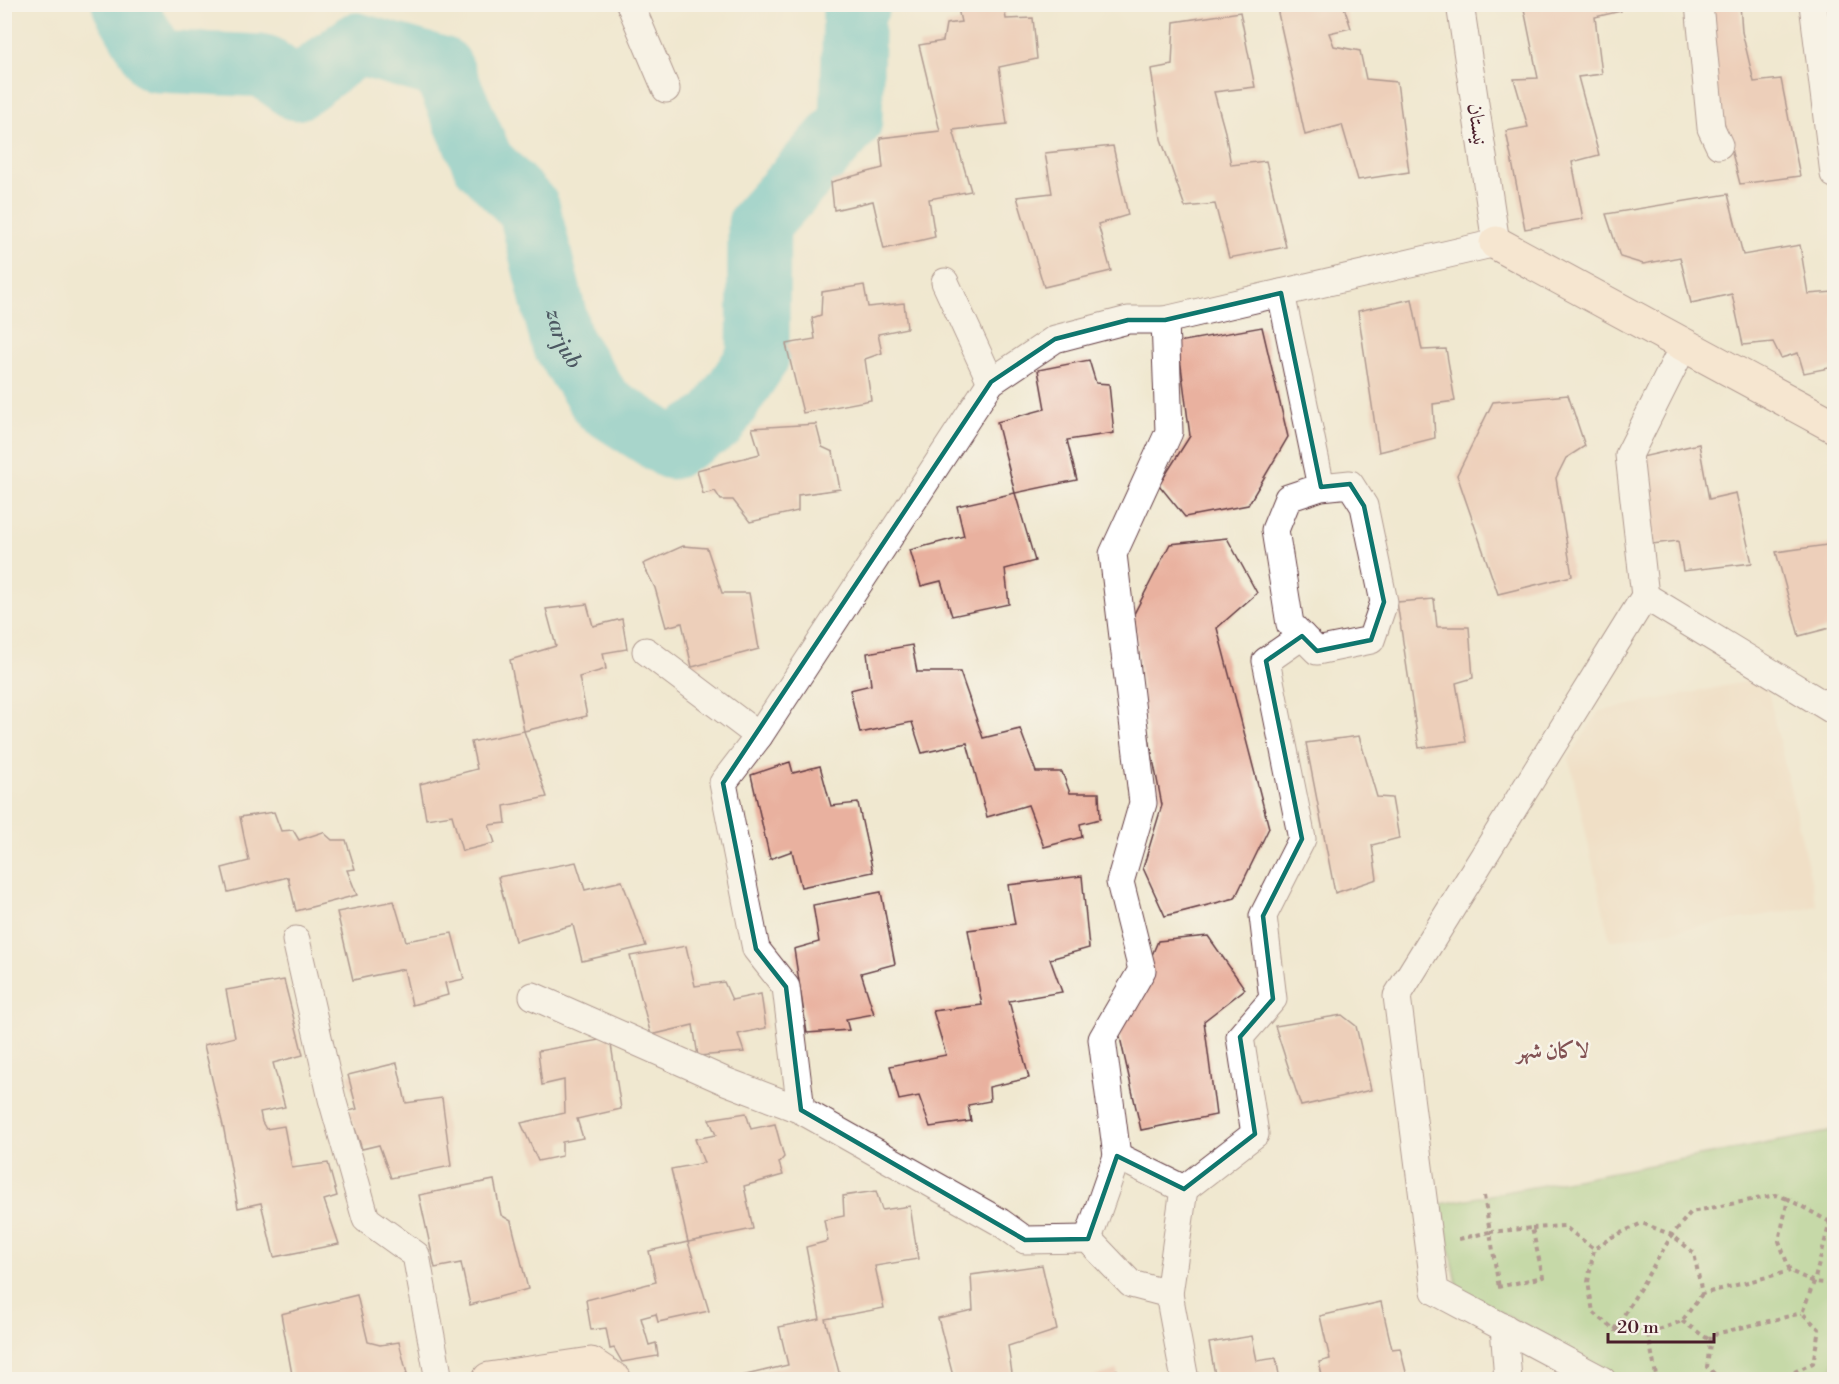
<svg xmlns="http://www.w3.org/2000/svg" width="1839" height="1384" viewBox="0 0 1839 1384" font-family="'Libre Bodoni',Amiri,serif">
<rect width="100%" height="100%" fill="#f7f3e8"/>
<filter id="ink" filterUnits="userSpaceOnUse"><feTurbulence type="fractalNoise" baseFrequency=".0167" numOctaves="2"/><feDisplacementMap in="SourceGraphic" scale="12" xChannelSelector="R" yChannelSelector="G"/><feConvolveMatrix kernelMatrix="1 2 1 2 8 2 1 2 1" color-interpolation-filters="sRGB"/></filter>
<filter id="wash" filterUnits="userSpaceOnUse"><feTurbulence type="fractalNoise" baseFrequency=".008" numOctaves="4" result="noise"/><feDisplacementMap in="SourceGraphic" scale="24" xChannelSelector="R" yChannelSelector="G"/><feGaussianBlur stdDeviation="1.35" result="paint"/><feColorMatrix in="noise" values="0 0 0 0 0 0 0 0 0 0 0 0 0 0 0 0 0 1.4 0 .05"/><feComposite in="paint" operator="in"/></filter>
<g filter="url(#wash)">
<rect width="100%" height="100%" fill="#f0e8d0"/>
<!-- built -->
<polygon fill="#efd6bb" points="1765,678 1817,906 1610,941 1569,758 1599,711"/>
<!-- green -->
<polygon fill="#93c778" stroke="#6e7352" stroke-width="1.5" points="1834,1131 1834,1366 1825,1379 1623,1379 1458,1289 1441,1204"/>
<g fill="none" stroke-linecap="round" stroke-linejoin="round">
<!-- river -->
<path stroke="#51bfc5" stroke-width="63" id="s1" d="M123,4L156,61L264,66L296,89L357,44L442,68L483,162L529,209L562,342L602,404L671,448L716,421L758,357L759,224L851,121L854,7L859,4"/>
</g>
<g id="blocks">
<!-- building -->
<g fill="#e9b19f">
<polygon points="957,4 1004,4 1006,19 1033,18 1037,59 999,67 1007,124 953,130 971,191 929,199 935,237 884,249 873,201 834,210 831,182 883,168 880,138 940,131 919,45 943,41 946,24 961,22"/>
<polygon points="1276,4 1343,4 1351,28 1329,33 1334,46 1360,51 1366,79 1397,82 1409,172 1358,180 1342,125 1305,135"/>
<polygon points="1523,4 1619,4 1621,11 1595,17 1602,74 1578,77 1599,155 1572,162 1583,219 1525,229 1506,131 1528,127 1514,79 1538,78"/>
<polygon points="1699,4 1740,4 1742,32 1754,82 1781,79 1800,176 1740,184 1702,36"/>
<polygon points="1240,12 1255,87 1214,92 1225,132 1231,165 1266,161 1286,247 1229,258 1215,204 1185,207 1161,139 1151,69 1172,65 1174,22"/>
<polygon points="1113,146 1128,215 1098,224 1111,271 1044,287 1017,197 1052,193 1045,153"/>
<polygon points="1728,194 1743,255 1800,245 1808,294 1834,292 1834,367 1804,373 1798,353 1781,358 1773,342 1743,345 1732,294 1691,303 1680,257 1643,264 1620,257 1606,214"/>
<polygon points="864,285 868,307 904,303 907,328 878,334 882,353 865,359 871,400 803,413 786,344 815,339 812,318 821,315 822,292"/>
<polygon points="1412,299 1422,350 1446,349 1455,401 1433,404 1435,438 1379,452 1358,311"/>
<polygon points="1262,327 1288,437 1248,505 1185,517 1159,485 1190,436 1178,342"/>
<polygon points="1089,360 1096,383 1109,384 1114,433 1067,440 1077,480 1015,493 1035,561 1005,569 1009,604 952,616 941,581 921,586 910,550 964,536 957,506 1015,493 997,422 1045,409 1038,370"/>
<polygon points="1568,395 1585,446 1566,458 1556,478 1572,576 1498,594 1457,475 1493,402"/>
<polygon points="816,424 822,447 833,452 840,489 798,495 798,511 750,522 733,500 721,500 715,491 703,494 697,470 760,454 752,428"/>
<polygon points="1699,444 1709,499 1736,493 1752,563 1683,571 1678,541 1652,544 1642,457"/>
<polygon points="1227,538 1257,593 1217,628 1269,828 1235,898 1165,916 1143,868 1162,805 1145,718 1134,614 1170,544"/>
<polygon points="1834,544 1834,642 1830,628 1799,636 1776,552"/>
<polygon points="683,546 707,548 722,593 749,593 759,649 692,667 682,623 666,627 655,588 643,564"/>
<polygon points="1434,599 1437,627 1469,627 1473,678 1456,683 1466,742 1419,748 1397,602"/>
<polygon points="587,604 593,626 622,619 627,649 603,653 606,669 579,677 587,716 524,731 510,660 556,646 546,609"/>
<polygon points="912,645 917,672 960,672 983,738 1020,729 1036,772 1062,772 1070,793 1099,793 1100,819 1080,824 1082,837 1044,847 1028,805 987,817 967,743 922,753 912,722 860,733 850,690 871,685 867,653"/>
<polygon points="524,731 547,797 504,806 506,823 489,825 495,843 462,851 452,815 426,819 420,784 477,769 471,742"/>
<polygon points="1359,736 1377,797 1392,798 1399,838 1372,845 1377,879 1335,893 1306,743"/>
<polygon points="790,762 793,773 820,766 831,806 858,803 873,872 801,887 792,851 770,859 751,775"/>
<polygon points="274,812 281,831 293,830 299,840 323,832 332,840 346,840 355,869 347,870 357,895 296,911 288,877 228,892 222,868 249,861 240,817"/>
<polygon points="576,862 585,890 622,881 646,946 582,961 573,925 515,941 498,877"/>
<polygon points="1082,876 1089,948 1050,959 1062,992 1009,1001 1029,1078 989,1087 990,1101 968,1105 971,1121 930,1127 919,1096 899,1100 890,1066 946,1055 933,1011 982,1005 968,930 1015,924 1008,885"/>
<polygon points="881,892 895,964 861,973 874,1014 846,1019 849,1030 807,1033 794,949 819,942 813,905"/>
<polygon points="394,901 406,941 452,933 464,979 445,983 448,995 412,1005 404,969 353,980 337,912"/>
<polygon points="1208,936 1245,989 1204,1021 1216,1115 1141,1130 1119,1033 1158,941"/>
<polygon points="686,946 695,986 724,982 732,1000 761,994 766,1028 738,1034 744,1052 698,1056 693,1025 651,1035 630,956"/>
<polygon points="284,980 303,1055 273,1063 285,1107 260,1112 262,1122 266,1129 284,1126 292,1168 328,1163 337,1196 324,1200 339,1244 274,1257 261,1203 238,1208 224,1130 204,1045 235,1037 226,990"/>
<polygon points="1342,1015 1356,1026 1371,1090 1301,1106 1275,1026"/>
<polygon points="610,1038 621,1109 577,1119 583,1138 562,1142 562,1156 538,1161 521,1123 565,1113 564,1080 542,1085 538,1051"/>
<polygon points="397,1063 406,1103 442,1098 451,1166 391,1178 379,1145 362,1149 349,1111 357,1109 348,1075"/>
<polygon points="746,1113 751,1129 775,1124 784,1157 779,1163 783,1175 744,1186 753,1229 688,1242 671,1169 704,1163 695,1139 716,1135 709,1119"/>
<polygon points="494,1180 501,1215 511,1221 528,1289 470,1305 461,1263 435,1268 419,1195"/>
<polygon points="876,1191 882,1210 910,1206 918,1259 875,1266 884,1308 825,1319 841,1380 725,1380 788,1365 779,1327 820,1319 806,1247 828,1241 824,1220 844,1216 843,1196"/>
<polygon points="688,1242 709,1311 658,1322 656,1314 641,1318 649,1345 656,1343 658,1356 622,1362 614,1348 610,1349 606,1328 591,1330 586,1300 656,1282 649,1251"/>
<polygon points="1042,1265 1057,1330 1008,1346 1013,1380 954,1380 938,1318 973,1310 971,1275"/>
<polygon points="357,1295 368,1342 380,1345 399,1342 407,1374 396,1380 293,1380 281,1314"/>
<polygon points="1381,1302 1392,1349 1400,1348 1408,1380 1323,1380 1319,1362 1330,1359 1320,1316"/>
<polygon points="1252,1336 1257,1361 1276,1358 1280,1380 1216,1380 1209,1343"/>
<polygon points="1117,1370 1119,1380 1088,1380 1088,1379"/>
</g>
</g>
</g>
<g filter="url(#ink)">
<use href="#blocks" fill-opacity="0" stroke="#633d44" stroke-width="1.5"/>
<g fill="none" stroke-linecap="round" stroke-linejoin="round">
<defs>
<g id="street">
<polyline points="630,4 666,89"/>
<polyline points="1699,4 1711,128 1719,145"/>
<polyline points="1813,4 1834,174"/>
<polyline points="945,282 991,382"/>
<polyline points="1281,293 1321,487 1288,498 1275,530 1290,624 1317,651 1371,640 1384,602 1364,506 1350,484 1321,487"/>
<polyline points="1684,345 1629,455 1645,596 1834,711"/>
<polyline points="646,651 759,736"/>
<polyline points="296,940 332,1099 366,1219 416,1255 439,1380"/>
<polyline points="533,996 725,1081 801,1110"/>
<polyline points="1117,1156 1184,1189 1169,1294 1131,1284 1088,1239 1025,1240 1000,1222 801,1110 786,987 756,949 723,783 759,736 991,382 1055,339 1128,320 1165,320 1496,243 1460,4"/>
<polyline points="1184,1189 1255,1134 1240,1037 1273,999 1263,916 1302,839 1266,661 1302,636"/>
<polyline points="1088,1239 1117,1156 1102,1039 1142,970 1120,882 1143,803 1113,554 1169,432 1165,320"/>
<polyline points="1169,1294 1185,1380"/>
<polyline points="1504,1327 1508,1380"/>
<polyline points="1602,1380 1435,1291 1397,996 1645,596"/>
</g>
<g id="secondary">
<polyline points="1496,243 1834,426"/>
<polyline points="489,1379 591,1364 615,1380"/>
</g>
</defs>
<!-- street casing -->
<use href="#street" stroke="#633d44" stroke-width="29"/>
<!-- secondary casing -->
<use href="#secondary" stroke="#633d44" stroke-width="35"/>
<!-- path -->
<g stroke="#633d44" stroke-width="4" stroke-dasharray="4.5 4.5" stroke-linecap="butt">
<polyline points="1484,1196 1490,1232 1532,1228 1543,1277 1498,1287"/>
<polyline points="1532,1228 1564,1226 1594,1249"/>
<polyline points="1834,1230 1830,1222 1788,1199 1779,1241 1790,1271 1814,1282 1834,1284"/>
<polyline points="1459,1239 1490,1232 1499,1288"/>
<polyline points="1702,1294 1682,1321 1648,1334 1615,1330 1593,1312 1588,1282 1594,1249 1612,1237 1642,1223 1672,1235 1694,1253 1702,1294 1790,1271"/>
<polyline points="1682,1321 1711,1341"/>
<polyline points="1615,1330 1672,1235 1691,1212 1776,1195 1788,1199"/>
<polyline points="1648,1334 1656,1375 1664,1380"/>
<polyline points="1721,1380 1707,1367 1711,1335 1802,1313"/>
<polyline points="1778,1380 1813,1363 1819,1329 1802,1313 1814,1282 1830,1222"/>
</g>
<!-- street -->
<use href="#street" stroke="#fff" stroke-width="27"/>
<!-- secondary -->
<use href="#secondary" stroke="#fde4d1" stroke-width="33"/>
</g>
</g>
<!-- marked area -->
<path d="M0 0H1839V1384H0ZM1281,293L1321,487L1350,484L1364,506L1384,602L1371,640L1317,651L1302,636L1266,661L1302,839L1263,916L1273,999L1240,1037L1255,1134L1184,1189L1117,1156L1088,1239L1025,1240L801,1110L786,987L756,949L723,783L991,382L1055,339L1128,320H1165Z" fill="#f0e8d0" fill-opacity=".55" fill-rule="evenodd"/>
<path fill="none" stroke="#0f766e" stroke-width="4.5" stroke-linejoin="round" d="M1281,293L1321,487L1350,484L1364,506L1384,602L1371,640L1317,651L1302,636L1266,661L1302,839L1263,916L1273,999L1240,1037L1255,1134L1184,1189L1117,1156L1088,1239L1025,1240L801,1110L786,987L756,949L723,783L991,382L1055,339L1128,320H1165Z"/>
<g text-anchor="middle" stroke-width="5" stroke-linejoin="round" paint-order="stroke">
<!-- street labels -->
<g font-size="21" fill="#4a1f2b" stroke="#f7f3e8">
<text transform="translate(1478 124) rotate(82)" y="7">نیستان</text>
</g>
<!-- water labels -->
<g font-size="22" font-style="italic" fill="#4c5761" stroke="#f7f3e8">
<text dy="8" stroke="none"><textPath href="#s1" startOffset="680">zarjub</textPath></text>
</g>
<!-- neighbourhood labels -->
<g font-size="22" font-weight="bold" fill="#825254" stroke="#f7f3e8">
<text x="1553" y="1058">لاکان شهر</text>
</g>
</g>
<!-- margin -->
<rect width="1839" height="1384" fill="none" stroke="#f7f3e8" stroke-width="24"/>
<!-- scale -->
<path d="M1608 1333v9h106v-9" fill="none" stroke="#4a1f2b" stroke-width="3"/>
<text x="1617" y="1333" font-size="18" fill="#4a1f2b" stroke="#f7f3e8" stroke-width="4.5" paint-order="stroke">20 m</text>
</svg>
